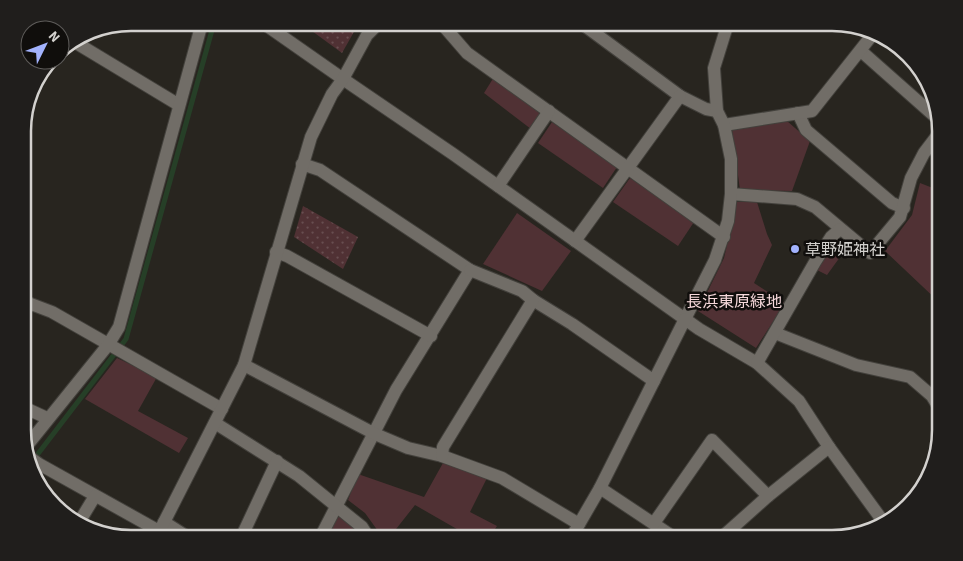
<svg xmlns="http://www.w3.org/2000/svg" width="963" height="561" viewBox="0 0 963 561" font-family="'Source Sans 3','Noto Sans JP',sans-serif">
<defs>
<pattern id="grass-dots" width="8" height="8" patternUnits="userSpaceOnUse" patternTransform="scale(1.25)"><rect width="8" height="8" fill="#503134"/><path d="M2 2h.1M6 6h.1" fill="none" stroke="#684e50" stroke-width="1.8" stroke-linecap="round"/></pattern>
</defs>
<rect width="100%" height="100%" fill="#28251f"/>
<!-- grass -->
<g fill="url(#grass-dots)">
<polygon points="301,23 359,23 342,53"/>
<polygon points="303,206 358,237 343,269 294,237"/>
</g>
<!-- park -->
<g fill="#503134">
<polygon points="494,77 537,107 541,115 531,129 484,93"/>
<polygon points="787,121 810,141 792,191 740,190 732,130"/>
<polygon points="552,122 617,167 603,188 538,143"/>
<polygon points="630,178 694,222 678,246 613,202"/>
<polygon points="920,183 938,190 940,204 940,303 885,251 912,215"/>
<polygon points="737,202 757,202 767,234 772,245 754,283 785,303 756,348 698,311 724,258"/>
<polygon points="517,213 571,251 542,291 483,264"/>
<polygon points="838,238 848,246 827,275 817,270"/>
<polygon points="117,358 157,377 138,411 188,438 179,453 85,399"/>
<polygon points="443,463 487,478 470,512 497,526 489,538 469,538 469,536 415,505 389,538 383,538 365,513 348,500 358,474 424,497"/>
<polygon points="337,515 359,530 363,538 325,538"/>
</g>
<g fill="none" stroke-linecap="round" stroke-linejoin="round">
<!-- stream -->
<polyline stroke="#263f27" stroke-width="5" points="34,459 126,339 214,23"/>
<defs>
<g id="minor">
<polyline points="263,23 343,79 453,154 699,329 757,363 799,401 829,447 885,524"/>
<polyline points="441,23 467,53 724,237"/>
<polyline points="581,23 680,96 706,109 717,111"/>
<polyline points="73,41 179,105"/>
<polyline points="861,51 939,120"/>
<polyline points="798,113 806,130 892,203 904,208"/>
<polyline points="724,125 812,111 873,34"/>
<polyline points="302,164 320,170 470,270 396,390 320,538"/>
<polyline points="498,186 549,111"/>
<polyline points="731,194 797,199 815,207 870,253 900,217 911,178 924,153 940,132"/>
<polyline points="575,241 680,96"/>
<polyline points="276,252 287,256 431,336"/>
<polyline points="533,300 572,324 654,381"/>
<polyline points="23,301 52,312 222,409"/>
<polyline points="685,319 715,260 728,221 731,194 731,159 724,125 717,111 714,68 728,23"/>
<polyline points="775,333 856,365 910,377 932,396 940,409"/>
<polyline points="757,363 815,262 831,237 840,229"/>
<polyline points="244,365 375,434 408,448 442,456 502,478 579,524"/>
<polyline points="23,407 47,418"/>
<polyline points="215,423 299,476 362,527 369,538"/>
<polyline points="25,448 108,345 119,327 202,23"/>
<polyline points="28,456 39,464 159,531"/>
<polyline points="442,456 443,447 533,300 522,291 470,270"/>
<polyline points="600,488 675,538"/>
<polyline points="768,496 829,447"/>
<polyline points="164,522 189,538"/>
<polyline points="654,523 712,440 768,496 721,538"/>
<polyline points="78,524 95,496"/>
<polyline points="156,538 244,365 311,137 332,94 343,79 367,35 379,23"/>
<polyline points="241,538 277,461"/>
</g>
<polyline id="tertiary" points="571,538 600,488 685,319"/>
</defs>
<!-- minor casing -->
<use href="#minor" stroke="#43413c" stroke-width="14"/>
<!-- tertiary casing -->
<use href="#tertiary" stroke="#43413c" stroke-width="14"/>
<!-- minor -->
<use href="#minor" stroke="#716d67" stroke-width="12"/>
<!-- tertiary -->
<use href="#tertiary" stroke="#716d67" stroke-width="12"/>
</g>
<!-- markers -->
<circle fill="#a2b2fd" stroke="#100e0c" stroke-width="2" cx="795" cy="249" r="5"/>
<g text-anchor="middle" stroke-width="5" stroke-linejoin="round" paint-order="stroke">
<!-- poi labels -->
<g font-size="16" fill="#d3d1ce" stroke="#100e0c" text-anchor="start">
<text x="805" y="255">草野姫神社</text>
</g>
<!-- park labels -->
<g font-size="16" fill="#f6d9db" stroke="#100e0c">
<text x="734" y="307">長浜東原緑地</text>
</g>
</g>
<!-- crop -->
<path d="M0 0H963V561H0ZM131 31H832A100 100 0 0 1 932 131V430A100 100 0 0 1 832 530H131A100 100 0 0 1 31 430V131A100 100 0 0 1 131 31Z" fill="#201e1c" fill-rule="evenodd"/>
<path fill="none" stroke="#d3d1ce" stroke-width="2.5" d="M131 31H832A100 100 0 0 1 932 131V430A100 100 0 0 1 832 530H131A100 100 0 0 1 31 430V131A100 100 0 0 1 131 31Z"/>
<!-- north arrow -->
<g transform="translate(45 45) rotate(48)"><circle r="24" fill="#100e0c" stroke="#5e5c5a"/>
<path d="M0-4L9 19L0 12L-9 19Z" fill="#a2b2fd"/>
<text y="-8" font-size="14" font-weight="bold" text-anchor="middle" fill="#d3d1ce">N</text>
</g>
</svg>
